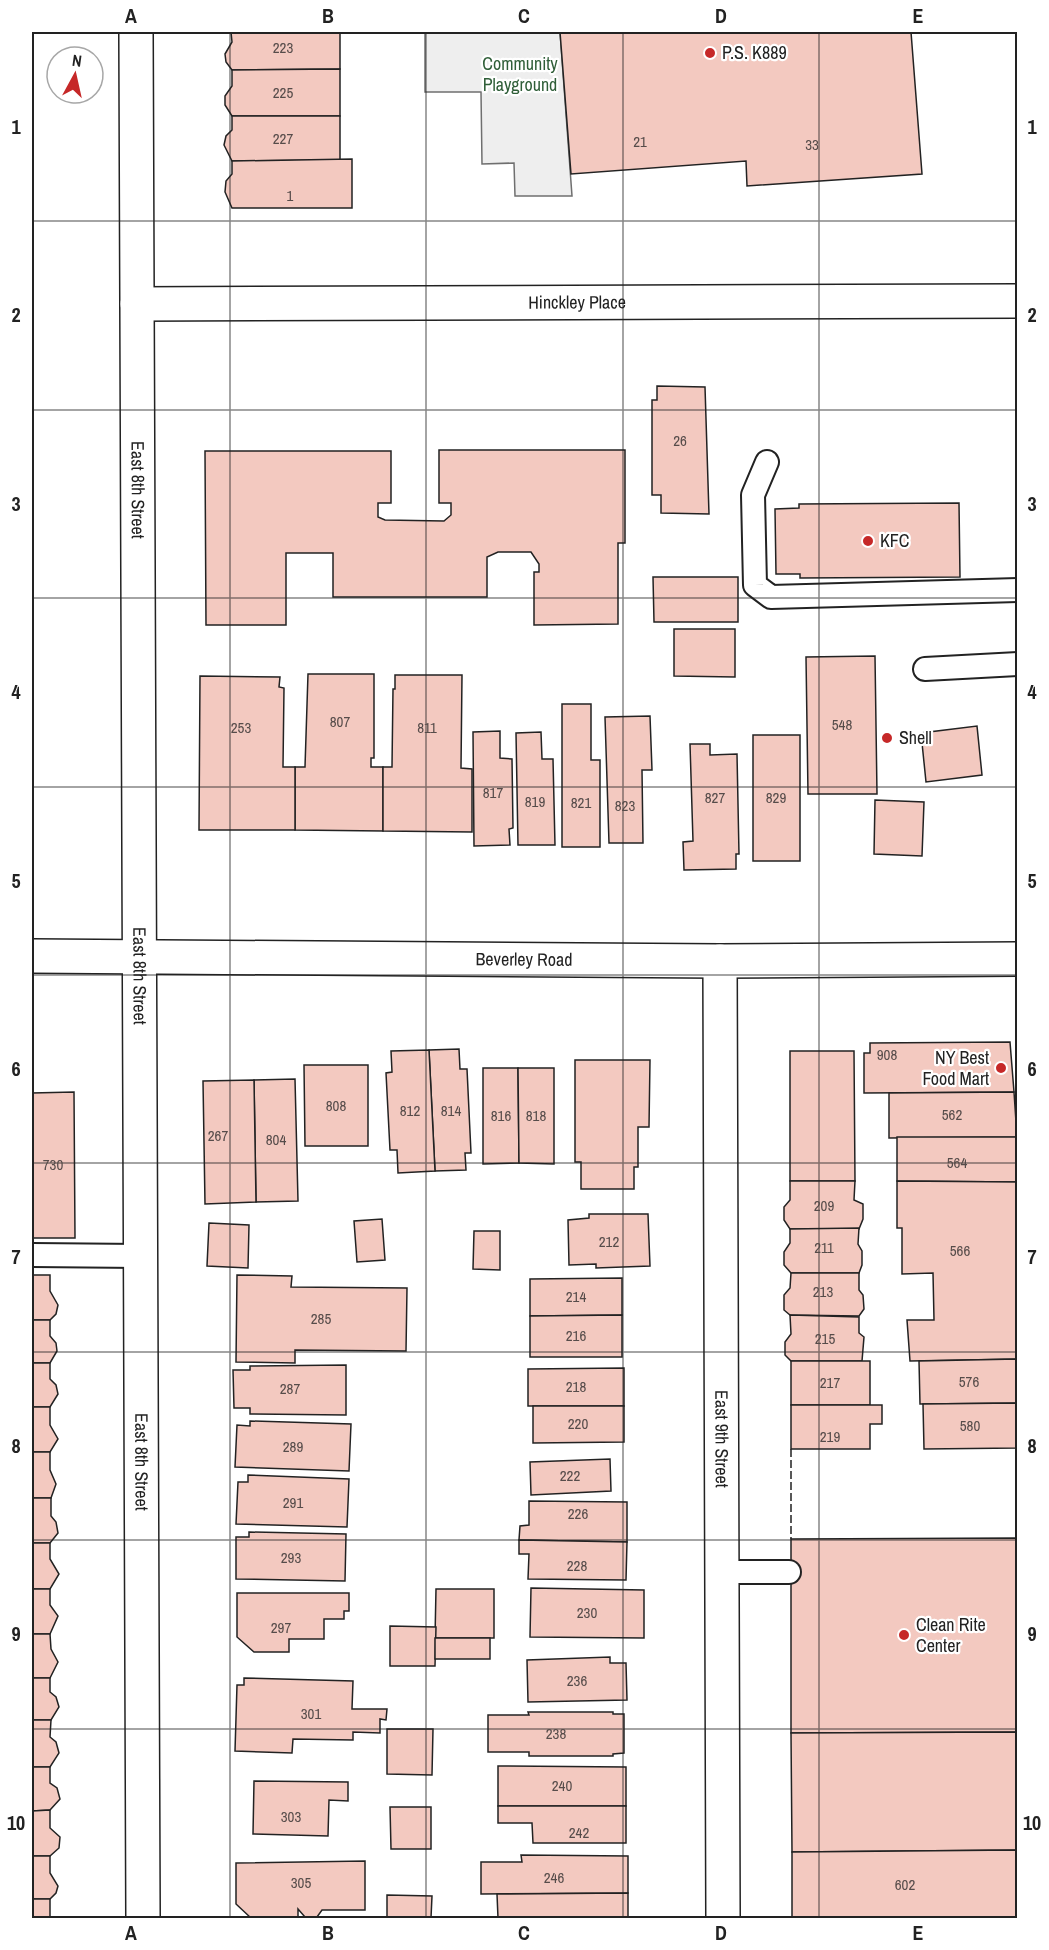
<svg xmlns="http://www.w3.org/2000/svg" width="1049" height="1950" viewBox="0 0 1049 1950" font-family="'Archivo Narrow',sans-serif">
<rect width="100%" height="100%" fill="#fff"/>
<!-- green -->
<polygon fill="#eee" stroke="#6f6f6f" stroke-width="1.5" points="425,32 560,32 572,196 515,196 514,163 482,164 481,92 425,92"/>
<!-- building -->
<g fill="#f3c9c0" stroke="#222" stroke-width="1.5">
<polygon points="231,32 340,32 340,69 232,70 226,62 225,54 232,42"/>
<polygon points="560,32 911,32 922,174 747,186 746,161 571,174"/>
<polygon points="340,69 340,116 232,116 225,105 225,96 232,86 232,70"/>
<polygon points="232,116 340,116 340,160 232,161 224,145 226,136 232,130"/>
<polygon points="352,159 352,208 232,208 225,192 226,181 232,174 232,161"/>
<polygon points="657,386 705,387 709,514 661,513 661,495 652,495 652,400 657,400"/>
<polygon points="439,450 625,450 625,543 618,543 618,624 534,625 534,572 539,572 539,564 531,552 498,552 487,557 487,597 333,597 333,553 286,553 286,625 206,625 205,451 391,451 391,503 378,503 378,517 385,520 444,521 451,515 451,503 439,503"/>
<polygon points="959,503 960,577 800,578 800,574 776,574 775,509 799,508 799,504"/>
<polygon points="653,577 738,577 738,622 654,622"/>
<polygon points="674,629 735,629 735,677 674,676"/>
<polygon points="875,656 877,794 808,794 806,657"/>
<polygon points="308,674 374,674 374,758 371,758 371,767 383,767 383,831 295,830 295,767 305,767"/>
<polygon points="395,675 462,675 461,768 472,769 472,832 383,831 383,767 392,767 393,689 395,689"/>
<polygon points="200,676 280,677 279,687 284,688 283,767 295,767 295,830 199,830"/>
<polygon points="562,704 591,704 591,760 600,760 600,847 562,847"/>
<polygon points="650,716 652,770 642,770 643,843 609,843 605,717"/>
<polygon points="977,726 982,775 926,782 921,733"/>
<polygon points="500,731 500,758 512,759 513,828 509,829 510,845 474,846 473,732"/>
<polygon points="541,732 542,759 553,759 555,845 518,845 516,733"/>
<rect x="753" y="735" width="47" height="126"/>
<polygon points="690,744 710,744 710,755 737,754 739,854 736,854 736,869 684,870 683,842 693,841"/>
<polygon points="875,800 924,802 922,856 874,854"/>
<polygon points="1010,1042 1014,1092 864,1093 864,1053 870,1053 870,1043"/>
<polygon points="459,1049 460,1069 467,1069 471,1153 465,1153 466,1170 435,1171 429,1050"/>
<polygon points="429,1050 435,1171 398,1173 397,1150 390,1150 386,1073 392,1072 391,1051"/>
<polygon points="790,1051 854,1051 855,1181 790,1181"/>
<polygon points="575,1060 650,1060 649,1127 638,1127 638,1167 634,1167 634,1189 581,1189 581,1162 575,1162"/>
<polygon points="304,1065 368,1065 368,1146 305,1146"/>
<polygon points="483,1068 518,1068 519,1163 483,1164"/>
<polygon points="518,1068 554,1068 554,1164 519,1163"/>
<polygon points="295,1079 298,1201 256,1202 254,1080"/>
<polygon points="254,1080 256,1202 205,1204 203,1081"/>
<polygon points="74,1092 75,1238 32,1238 32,1093"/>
<polygon points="1014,1092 1017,1137 889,1138 889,1093"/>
<polygon points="897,1137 1017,1137 1018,1182 897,1181"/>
<polygon points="790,1181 855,1181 854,1200 863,1204 863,1219 859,1229 790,1229 784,1220 784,1207 790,1200"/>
<polygon points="897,1181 1018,1182 1018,1359 910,1361 907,1320 934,1320 933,1273 902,1274 902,1228 897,1228"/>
<polygon points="589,1214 648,1214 650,1266 596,1268 596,1264 569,1265 568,1220 589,1218"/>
<polygon points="382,1219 385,1260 357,1262 354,1221"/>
<polygon points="209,1223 249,1225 248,1268 207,1266"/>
<polygon points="859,1228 858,1244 862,1251 862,1265 859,1273 791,1273 784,1265 784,1252 790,1243 790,1229"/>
<polygon points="474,1231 500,1231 500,1270 473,1269"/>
<polygon points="791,1273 859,1273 859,1290 863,1295 864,1309 859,1316 790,1315 784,1310 784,1295 790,1288"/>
<polygon points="32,1275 50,1275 50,1291 58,1305 56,1314 50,1320 32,1320"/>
<polygon points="237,1275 292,1276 291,1287 407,1288 406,1351 295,1350 295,1363 236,1362"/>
<polygon points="622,1278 622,1315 530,1316 530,1279"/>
<polygon points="622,1315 622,1357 530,1357 530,1316"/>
<polygon points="790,1315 859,1317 859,1333 864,1337 862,1361 791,1361 785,1355 785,1342 791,1334"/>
<polygon points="32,1320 50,1320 50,1336 56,1343 57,1351 50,1363 32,1363"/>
<polygon points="1018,1359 1018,1403 920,1404 919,1361"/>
<rect x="791" y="1361" width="79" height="44"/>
<polygon points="32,1363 50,1363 50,1379 56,1385 58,1394 50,1407 32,1407"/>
<polygon points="346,1365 346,1415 250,1414 250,1408 234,1408 233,1370 250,1370 250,1366"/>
<polygon points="624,1368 624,1406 528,1406 528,1369"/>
<polygon points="1018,1403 1018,1448 924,1449 923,1404"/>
<polygon points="791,1405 882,1405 882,1424 870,1424 870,1449 791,1449"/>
<polygon points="533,1406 624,1406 624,1442 533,1443"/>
<polygon points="32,1407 50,1407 50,1425 58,1439 50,1452 32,1452"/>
<polygon points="250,1421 351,1424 349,1471 235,1467 237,1425 250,1426"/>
<polygon points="32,1452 50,1452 50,1470 56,1484 51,1498 32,1498"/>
<polygon points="610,1459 611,1491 531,1495 530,1462"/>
<polygon points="248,1475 349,1479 347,1527 236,1524 238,1482 248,1482"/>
<polygon points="32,1498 51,1498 51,1516 56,1522 58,1533 50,1543 32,1543"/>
<polygon points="529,1501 627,1502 627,1542 519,1540 520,1526 529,1525"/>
<polygon points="249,1532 346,1534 345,1581 236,1579 236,1537 249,1537"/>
<polygon points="1018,1538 1018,1732 791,1733 791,1539"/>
<polygon points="519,1540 627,1542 626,1580 528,1579 529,1554 519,1554"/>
<polygon points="32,1543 50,1543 50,1559 59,1574 50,1589 32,1589"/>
<polygon points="531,1588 644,1590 644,1638 530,1637"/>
<polygon points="32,1589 50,1589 50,1605 58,1616 50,1634 32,1634"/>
<polygon points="436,1589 494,1589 494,1638 435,1638"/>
<polygon points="237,1593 349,1593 349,1611 344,1611 344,1619 324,1619 324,1639 289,1639 289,1652 254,1652 237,1637"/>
<polygon points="390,1626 436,1627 435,1666 390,1666"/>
<polygon points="32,1634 50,1634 51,1649 58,1662 50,1678 32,1678"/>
<rect x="435" y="1638" width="55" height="21"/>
<polygon points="610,1657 610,1663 626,1663 627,1700 528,1702 527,1660"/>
<polygon points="32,1678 50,1678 50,1692 56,1697 59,1707 51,1720 32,1720"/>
<polygon points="244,1678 353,1681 352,1709 387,1709 386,1720 380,1719 380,1733 353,1732 353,1740 293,1739 292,1753 235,1751 237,1685 244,1685"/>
<polygon points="528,1712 613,1712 613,1714 624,1714 624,1753 613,1754 613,1756 529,1756 529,1752 488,1752 488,1715 529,1715"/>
<polygon points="32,1720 51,1720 50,1737 56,1742 59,1753 50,1767 32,1767"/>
<polygon points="387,1729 433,1729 432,1775 387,1774"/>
<polygon points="1018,1732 1018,1850 792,1852 791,1733"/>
<polygon points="498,1766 626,1767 626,1806 498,1806"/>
<polygon points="32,1767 50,1767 50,1783 57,1788 60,1799 50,1810 32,1811"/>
<polygon points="254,1781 348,1782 348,1801 329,1800 328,1836 253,1834"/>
<polygon points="498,1806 626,1806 626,1843 533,1843 532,1823 498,1823"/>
<polygon points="390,1807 431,1807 431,1849 391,1849"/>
<polygon points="50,1810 50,1828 60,1837 59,1848 50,1856 32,1856 32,1811"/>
<polygon points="1018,1850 1018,1918 792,1918 792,1852"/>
<polygon points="521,1855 628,1856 628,1893 481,1894 481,1862 522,1862"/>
<polygon points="32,1856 50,1856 50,1873 58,1886 56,1893 50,1899 32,1899"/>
<polygon points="365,1861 365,1910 322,1910 317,1917 305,1917 298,1909 298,1918 251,1918 236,1904 236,1863"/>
<polygon points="628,1893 628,1918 498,1918 497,1894"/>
<polygon points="387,1895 432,1896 431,1918 387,1918"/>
<polygon points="32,1899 50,1899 50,1917 53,1918 32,1918"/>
</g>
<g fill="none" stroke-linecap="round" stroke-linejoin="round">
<defs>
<g id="lane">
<polyline points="767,462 753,495 755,585 771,597 1018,590"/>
<polyline points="925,669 1018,664"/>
<polyline points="32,1255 141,1256"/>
<polyline points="722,1572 789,1572"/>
</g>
<g id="street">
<path id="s1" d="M136,32L143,1918"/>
<path id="s2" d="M137,304L1018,301"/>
<path id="s3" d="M720,961L723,1918"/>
</g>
<g id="secondary">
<path id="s4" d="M32,956L720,961L1018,959"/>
</g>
</defs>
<!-- lane casing -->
<use href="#lane" stroke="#222" stroke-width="26"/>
<!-- street casing -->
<use href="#street" stroke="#222" stroke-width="36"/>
<!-- secondary casing -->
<use href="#secondary" stroke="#222" stroke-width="36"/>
<!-- lane -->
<use href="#lane" stroke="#fff" stroke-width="22"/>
<!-- street -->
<use href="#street" stroke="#fff" stroke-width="33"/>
<!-- secondary -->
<use href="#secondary" stroke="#fff" stroke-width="33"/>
<!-- fence -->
<polyline stroke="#222" stroke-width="1.5" stroke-dasharray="8 3" stroke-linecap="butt" points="791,1449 791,1539"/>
</g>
<!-- grid -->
<path fill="none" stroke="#222" stroke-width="1.5" stroke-opacity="0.55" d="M230,32V1918M426,32V1918M623,32V1918M819,32V1918M32,221H1018M32,410H1018M32,598H1018M32,787H1018M32,975H1018M32,1163H1018M32,1352H1018M32,1540H1018M32,1729H1018"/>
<!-- markers -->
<g fill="#c62828" stroke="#fff" stroke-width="2">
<circle cx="710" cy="53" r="6"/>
<circle cx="868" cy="541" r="6"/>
<circle cx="887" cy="738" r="6"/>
<circle cx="1001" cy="1068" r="6"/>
<circle cx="904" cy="1635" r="6"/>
</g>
<g text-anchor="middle" stroke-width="4.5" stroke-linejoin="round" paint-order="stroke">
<!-- number labels -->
<g font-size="15" fill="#564c4a">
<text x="283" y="53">223</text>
<text x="283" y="98">225</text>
<text x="283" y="144">227</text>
<text x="640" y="147">21</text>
<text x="812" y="150">33</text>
<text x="290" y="201">1</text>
<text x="680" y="446">26</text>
<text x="340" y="727">807</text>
<text x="842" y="730">548</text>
<text x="241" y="733">253</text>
<text x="427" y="733">811</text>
<text x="493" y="798">817</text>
<text x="715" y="803">827</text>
<text x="776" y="803">829</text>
<text x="535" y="807">819</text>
<text x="581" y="808">821</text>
<text x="625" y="811">823</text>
<text x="887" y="1060">908</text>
<text x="336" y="1111">808</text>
<text x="410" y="1116">812</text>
<text x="451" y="1116">814</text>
<text x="952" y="1120">562</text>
<text x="501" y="1121">816</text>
<text x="536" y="1121">818</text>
<text x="218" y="1141">267</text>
<text x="276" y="1145">804</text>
<text x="957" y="1168">564</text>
<text x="53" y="1170">730</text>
<text x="824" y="1211">209</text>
<text x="609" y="1247">212</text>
<text x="824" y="1253">211</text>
<text x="960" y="1256">566</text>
<text x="823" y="1297">213</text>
<text x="576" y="1302">214</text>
<text x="321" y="1324">285</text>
<text x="576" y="1341">216</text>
<text x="825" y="1344">215</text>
<text x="969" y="1387">576</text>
<text x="830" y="1388">217</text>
<text x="576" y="1392">218</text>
<text x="290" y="1394">287</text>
<text x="578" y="1429">220</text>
<text x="970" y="1431">580</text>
<text x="830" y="1442">219</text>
<text x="293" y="1452">289</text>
<text x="570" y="1481">222</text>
<text x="293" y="1508">291</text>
<text x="578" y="1519">226</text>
<text x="291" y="1563">293</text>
<text x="577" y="1571">228</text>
<text x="587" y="1618">230</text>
<text x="281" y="1633">297</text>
<text x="577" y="1686">236</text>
<text x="311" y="1719">301</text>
<text x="556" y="1739">238</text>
<text x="562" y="1791">240</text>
<text x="291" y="1822">303</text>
<text x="579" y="1838">242</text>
<text x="554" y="1883">246</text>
<text x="301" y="1888">305</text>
<text x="905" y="1890">602</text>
</g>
<!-- poi labels -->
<g font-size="18" fill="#222" stroke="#fff" text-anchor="start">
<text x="722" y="59">P.S. K889</text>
<text x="880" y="547">KFC</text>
<text x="899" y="744">Shell</text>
<text x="989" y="1064" text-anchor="end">NY Best<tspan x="989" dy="21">Food Mart</tspan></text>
<text x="916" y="1631">Clean Rite<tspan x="916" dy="21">Center</tspan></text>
</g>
<!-- park labels -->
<g font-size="18" fill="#2f5e38" stroke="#fff">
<text x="520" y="70">Community<tspan x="520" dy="21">Playground</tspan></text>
</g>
<!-- street labels -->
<g font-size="18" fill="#222" stroke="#fff">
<text dy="6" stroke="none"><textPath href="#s2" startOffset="440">Hinckley Place</textPath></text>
<text dy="6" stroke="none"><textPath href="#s1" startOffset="458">East 8th Street</textPath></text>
<text dy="6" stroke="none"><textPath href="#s4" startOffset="492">Beverley Road</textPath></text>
<text dy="6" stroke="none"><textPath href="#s1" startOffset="944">East 8th Street</textPath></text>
<text dy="6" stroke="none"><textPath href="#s3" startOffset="478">East 9th Street</textPath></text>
<text dy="6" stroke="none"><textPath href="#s1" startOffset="1430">East 8th Street</textPath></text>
</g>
</g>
<!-- border -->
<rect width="1049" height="1950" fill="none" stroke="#ffffff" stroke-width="66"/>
<!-- north arrow -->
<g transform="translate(75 75) rotate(8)"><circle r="28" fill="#ffffff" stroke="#a7a7a7" stroke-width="1.5"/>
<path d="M0-4.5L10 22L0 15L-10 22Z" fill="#c62828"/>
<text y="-9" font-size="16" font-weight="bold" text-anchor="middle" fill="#222222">N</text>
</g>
<rect x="33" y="33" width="983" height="1884" fill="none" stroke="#222" stroke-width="2"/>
<g font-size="20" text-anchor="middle" font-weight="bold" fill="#222">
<text x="131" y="23">A</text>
<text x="328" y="23">B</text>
<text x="524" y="23">C</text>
<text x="721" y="23">D</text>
<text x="918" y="23">E</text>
<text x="16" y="134">1</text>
<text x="1032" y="134">1</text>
<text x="16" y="322">2</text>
<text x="1032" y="322">2</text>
<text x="16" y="511">3</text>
<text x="1032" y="511">3</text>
<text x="16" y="699">4</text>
<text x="1032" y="699">4</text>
<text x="16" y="888">5</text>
<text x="1032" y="888">5</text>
<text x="16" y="1076">6</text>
<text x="1032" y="1076">6</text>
<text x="16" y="1264">7</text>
<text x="1032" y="1264">7</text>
<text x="16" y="1453">8</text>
<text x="1032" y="1453">8</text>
<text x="16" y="1641">9</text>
<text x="1032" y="1641">9</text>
<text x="16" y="1830">10</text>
<text x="1032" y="1830">10</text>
<text x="131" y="1940">A</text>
<text x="328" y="1940">B</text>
<text x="524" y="1940">C</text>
<text x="721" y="1940">D</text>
<text x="918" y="1940">E</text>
</g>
</svg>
